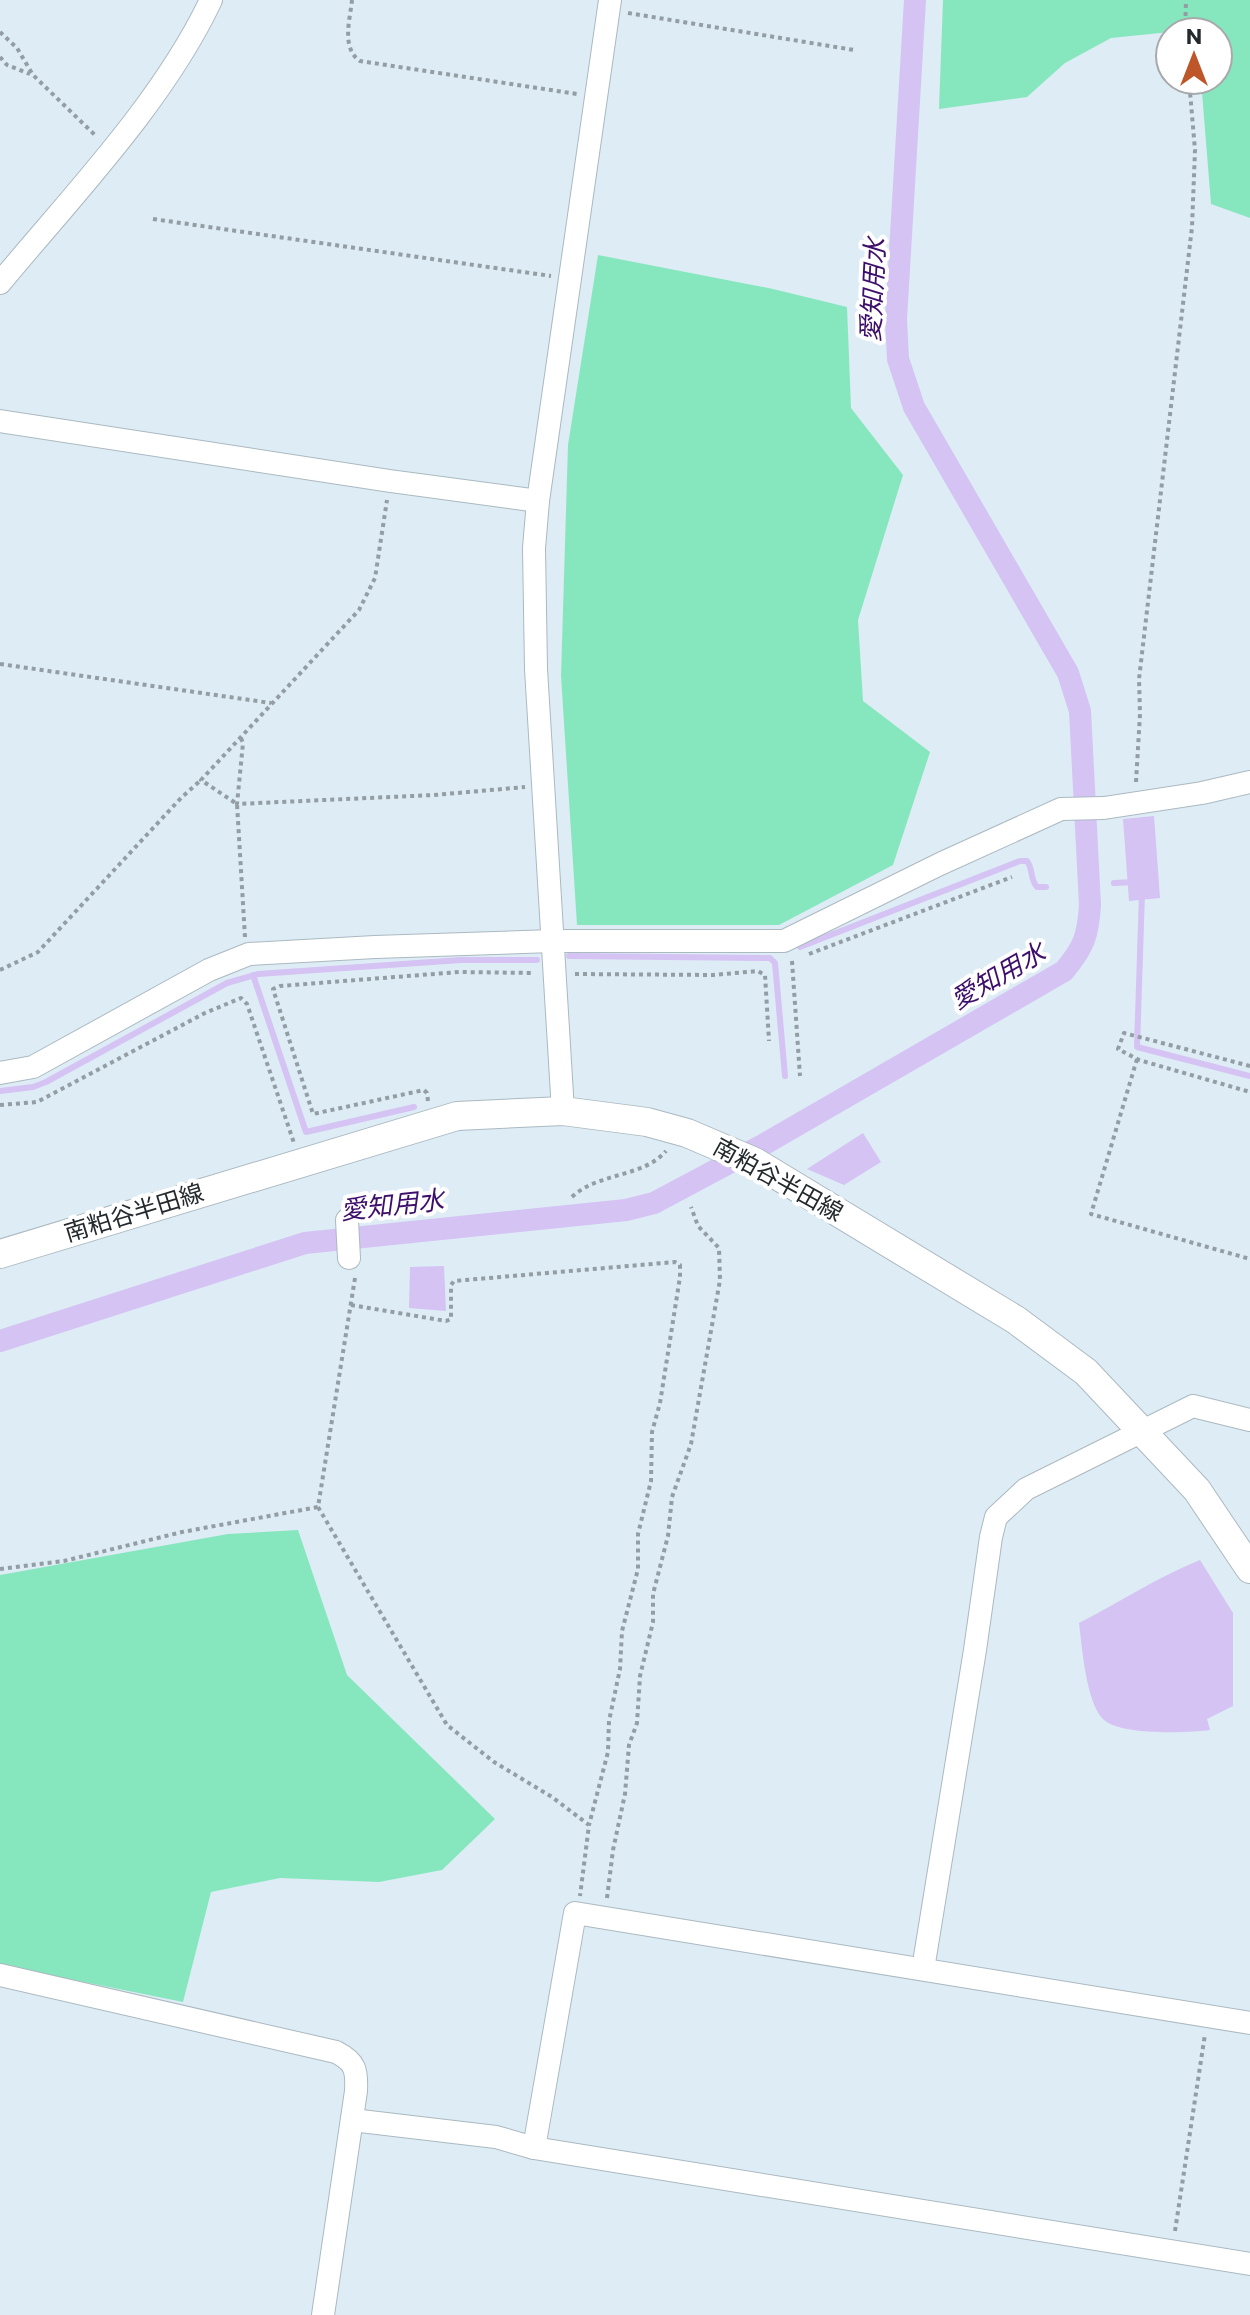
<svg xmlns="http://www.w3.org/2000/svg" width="1250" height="2315" viewBox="0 0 1250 2315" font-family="Commissioner,'Noto Sans JP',sans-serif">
<rect width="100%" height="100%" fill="#deecf5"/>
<!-- green -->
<g fill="#86e7be">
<polygon points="943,0 1250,0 1250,218 1211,204 1201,80 1218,80 1218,32 1170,32 1111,38 1065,63 1027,97 939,109"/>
<polygon points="598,255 773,289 847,307 851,408 903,475 858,620 863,701 930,752 893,865 779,925 577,925 561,676 568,445"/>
<polygon points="298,1530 347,1675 495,1819 442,1870 379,1882 280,1878 211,1892 183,2002 0,1965 0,1575 228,1534"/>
</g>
<!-- water -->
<g fill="#d4c3f3">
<polygon points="1154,816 1160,898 1129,901 1123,819"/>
<polygon points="863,1133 881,1162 844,1185 807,1169"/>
<polygon points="444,1266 446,1311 409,1308 410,1267"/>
<path d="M1200,1560L1233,1613V1706L1207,1719L1210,1730C1188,1733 1117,1736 1102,1718C1086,1700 1082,1647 1079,1623C1120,1602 1158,1577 1200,1560Z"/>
</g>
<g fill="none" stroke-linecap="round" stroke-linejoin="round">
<!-- stream -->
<g stroke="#d4c3f3" stroke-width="6">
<polyline points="1114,883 1135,882"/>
<polyline points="1142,893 1137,1047 1250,1076"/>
<path d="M800,947L1020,861H1027C1033,868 1030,880 1037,887H1046"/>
<polyline points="569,956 770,958 775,963 785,1076"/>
<polyline points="253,975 306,1132 414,1107"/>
<polyline points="0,1091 33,1087 46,1082 227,983 258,974 461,960 537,960"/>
</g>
<!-- canal -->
<path stroke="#d4c3f3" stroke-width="22" d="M0,1341L305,1243L626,1210L654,1203L761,1146L1064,971C1084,947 1088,936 1090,905L1080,711L1068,673L914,407L898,359L896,319L915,0"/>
<defs>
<g id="minor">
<path d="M0,283C72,196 163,102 211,0"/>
<polyline points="0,421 390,481 538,501"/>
<polyline points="0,1073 33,1067 209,970 249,954 375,947 553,941 784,941 940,864 1061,809 1104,808 1202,793 1250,782"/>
<polyline points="563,1111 536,669 534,548 538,501 610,0"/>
<polyline points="347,1220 349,1258"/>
<polyline points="923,1969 975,1650 991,1537 996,1517 1026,1489 1193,1406 1250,1420"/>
<path d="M0,1975L336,2052C356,2062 357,2071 356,2091L323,2315"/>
<polyline points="352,2120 496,2137 534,2148 1250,2264"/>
<polyline points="534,2148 575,1913 1250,2023"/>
</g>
<polyline id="major" points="0,1254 457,1116 563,1111 647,1122 687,1133 755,1162 1016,1320 1086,1372 1197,1490 1250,1569"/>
</defs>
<!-- minor casing -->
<use href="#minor" stroke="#abb9c1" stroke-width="24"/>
<!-- major casing -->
<use href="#major" stroke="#abb9c1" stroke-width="30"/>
<!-- path -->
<g stroke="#939da4" stroke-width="4" stroke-dasharray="4 4" stroke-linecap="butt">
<path d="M352,0C350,20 341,48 360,61L577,94"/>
<polyline points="628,13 854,50"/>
<polyline points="0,32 17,48 33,75 97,137"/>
<polyline points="1185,32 1186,0"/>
<polyline points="0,57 7,65 30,74"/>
<polyline points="153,219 551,276"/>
<polyline points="0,664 271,703"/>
<polyline points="241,738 243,743 237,804 434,795 525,787"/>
<polyline points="1136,782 1140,714 1139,679 1192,227 1195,150 1189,80"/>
<polyline points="245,937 237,804 201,780 359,610 375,578 387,500"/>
<polyline points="809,954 1012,877"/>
<polyline points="792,961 800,1076"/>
<polyline points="0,970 38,952 181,798 201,780"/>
<polyline points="575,974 713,975 758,971 765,975 769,1041"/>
<polyline points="1137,1059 1091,1214 1250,1259"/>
<polyline points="1250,1066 1124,1033 1118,1049 1139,1060 1250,1092"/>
<polyline points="428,1101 427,1093 424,1090 313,1114 273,989 280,986 459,972 534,973"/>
<polyline points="0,1105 37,1102 205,1013 241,998 247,1004 294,1143"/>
<path d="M572,1197C598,1172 643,1178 666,1151"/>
<polyline points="355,1278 318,1507 447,1725 494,1762 552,1797 589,1825 580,1896"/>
<polyline points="351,1305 446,1321 451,1319 451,1285 454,1281 675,1262 680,1265 680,1277 660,1403 652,1432 651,1481 638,1534 638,1569 622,1631 620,1669 609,1721 608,1752 589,1825"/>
<polyline points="0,1569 64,1561 182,1532 318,1507"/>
<polyline points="607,1898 613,1850 625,1794 629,1745 637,1723 640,1676 653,1622 653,1594 668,1536 672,1497 691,1444 720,1280 719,1248 698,1226 691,1207"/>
<polyline points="1175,2231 1205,2034"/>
</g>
<!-- minor -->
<use href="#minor" stroke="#fff" stroke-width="22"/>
<!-- major -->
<use href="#major" stroke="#fff" stroke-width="28"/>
</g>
<g text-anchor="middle" stroke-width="8" stroke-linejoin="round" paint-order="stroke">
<!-- street labels -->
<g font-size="24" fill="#23292c" stroke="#fff">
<text transform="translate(778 1180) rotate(29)" y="8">南粕谷半田線</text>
<text transform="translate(134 1213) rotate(-17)" y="8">南粕谷半田線</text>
</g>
<!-- water labels -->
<g font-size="26" font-style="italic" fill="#3d0f6a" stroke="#fff">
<text transform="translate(873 290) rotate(-87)" y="9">愛知用水</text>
<text transform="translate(998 976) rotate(-30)" y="9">愛知用水</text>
<text transform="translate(392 1205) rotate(-6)" y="9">愛知用水</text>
</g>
</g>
<!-- north arrow -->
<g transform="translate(1194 56)"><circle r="38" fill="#ffffff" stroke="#a7a9ab" stroke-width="2"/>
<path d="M0-6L14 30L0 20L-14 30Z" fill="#bd5729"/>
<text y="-12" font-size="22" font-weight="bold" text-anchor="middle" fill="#23292c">N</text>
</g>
</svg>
